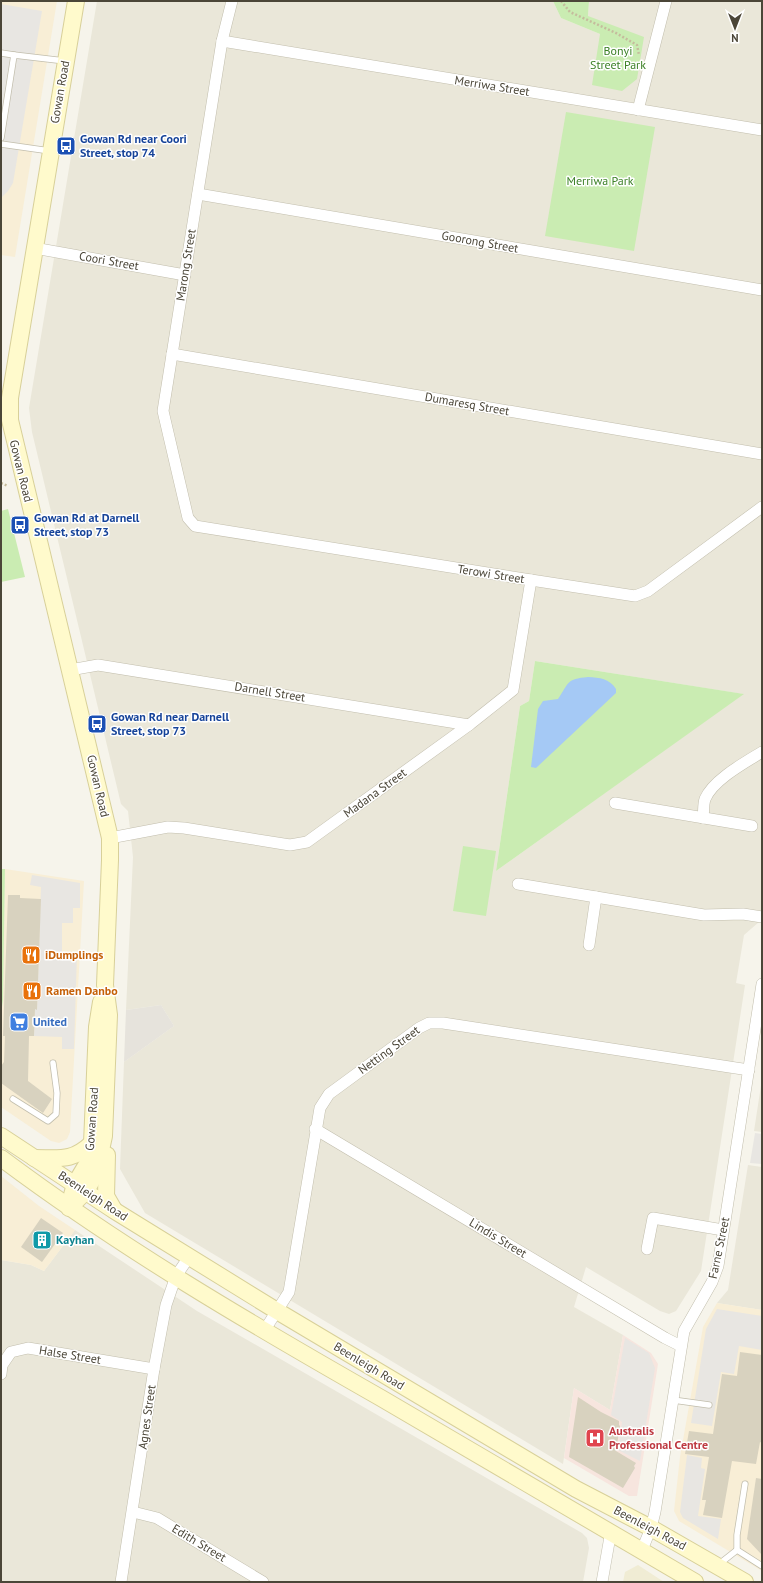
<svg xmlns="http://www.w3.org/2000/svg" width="763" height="1583" viewBox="0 0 763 1583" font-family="'PT Sans',sans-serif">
<rect width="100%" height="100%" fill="#f6f4eb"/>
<!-- residential -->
<g fill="#eae7d9" fill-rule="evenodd">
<path d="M97,1H553L561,18L600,34L637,79L588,16L589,1H762V922H759L744,935L736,983L745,985L701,1271L676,1311L669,1314L660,1311L586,1267L574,1307L623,1335L610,1410L574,1388L563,1464L145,1213L120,1169L124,1062L174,1026L161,1005L126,1010L133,857L128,811L121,804L32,432L29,408ZM535,661L743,694L496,871L520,706L529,701Z"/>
<polygon points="762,1079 762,1132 754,1131"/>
<polygon points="748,1165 762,1167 762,1310 717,1303 728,1290"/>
<polygon points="75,1230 197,1311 582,1533 587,1538 589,1548 583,1582 1,1582 1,1260 31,1265 44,1271"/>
</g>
<!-- commercial -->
<g fill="#f8eed6">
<polygon points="1,1 57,1 15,257 1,255"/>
<polygon points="5,869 84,881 70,1132 67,1139 59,1143 51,1141 1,1107 1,1015 3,1000"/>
<polygon points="1,1176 39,1206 75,1230 44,1271 31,1265 1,1260"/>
<polygon points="717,1303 762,1310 762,1571 679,1521 674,1511 680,1457 703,1327"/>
</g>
<!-- industrial -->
<polygon fill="#e6e3dc" points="161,1005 174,1026 124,1062 126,1010"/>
<!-- education -->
<polygon fill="#f0ecd4" points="638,1565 664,1582 623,1582 625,1572"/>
<!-- medical -->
<polygon fill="#f7e5de" points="623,1335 651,1353 658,1364 637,1496 629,1496 564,1458 574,1388 610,1410"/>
<!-- green -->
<g fill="#caecb2">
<polygon points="553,1 589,1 588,16 644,37 637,79 622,91 592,85 600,34 561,18"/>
<polygon points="566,112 655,127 634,251 545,236"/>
<polygon points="8,509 25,577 1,582 1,511"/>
<polygon points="535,661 744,694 496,871 520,706 529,701"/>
<polygon points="463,846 496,851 486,916 453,911"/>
<polygon points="1,869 5,869 3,1000 1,1015"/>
</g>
<!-- parking -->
<g fill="#e8e6e2">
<polygon points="1,4 42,11 13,183 8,191 1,198"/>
<polygon points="32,875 80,883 80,908 73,908 73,923 62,923 62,952 77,953 74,1049 62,1049 62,1037 34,1036 35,1009 37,1009 41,887 30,885"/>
<polygon points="755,1133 762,1134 762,1164 750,1163"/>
<polygon points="717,1309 762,1316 762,1350 739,1346 734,1374 721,1372 712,1426 691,1423 706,1329"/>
<polygon points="625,1338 649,1353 655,1368 640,1461 618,1450 622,1422 611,1415"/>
<polygon points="687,1455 702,1458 701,1468 705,1469 698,1516 721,1519 718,1539 683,1518 680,1512"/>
</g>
<!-- water -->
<path fill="#a5c9f5" d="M588,677C600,678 609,678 616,689V693L536,768L531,767L538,709L543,701L558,699C569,683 566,679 588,677Z"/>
<!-- building -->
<g fill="#d8d2bf">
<polygon points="8,895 20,895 20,898 41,899 37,1010 35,1009 34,1036 29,1036 28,1081 52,1099 43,1113 1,1083 1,1066 4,1062 5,1036 3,1036"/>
<polygon points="41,1218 63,1233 42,1262 21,1247"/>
<polygon points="740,1352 762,1355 762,1443 760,1442 756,1464 732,1461 722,1518 703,1515 706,1500 702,1500 709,1457 685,1454 689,1431 713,1434 722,1374 737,1376"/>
<polygon points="578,1397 601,1412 619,1421 619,1425 620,1426 616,1451 636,1463 634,1466 635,1468 623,1488 569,1457"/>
<polygon points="756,1478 762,1479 762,1555 747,1539"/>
</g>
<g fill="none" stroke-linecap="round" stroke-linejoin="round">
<defs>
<g id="service">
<polyline points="1,53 14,55"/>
<polyline points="1,138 14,55 65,61"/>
<polyline points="1,144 50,151"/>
<polyline points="13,1099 48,1121 56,1114 57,1093 53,1063"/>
<polyline points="673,1400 709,1405"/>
<polyline points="737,1550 737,1535 745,1484"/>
<polyline points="718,1565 737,1550 762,1566"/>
</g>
<g id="minor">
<polyline points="232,1 222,41 163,411 188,518 195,526 531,580 635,596 648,591 762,507"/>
<polyline points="222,41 762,130"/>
<polyline points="638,110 666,1"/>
<polyline points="198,194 762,290"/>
<polyline points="34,248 185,275"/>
<polyline points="172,354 762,454"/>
<polyline points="70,670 98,665 469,725"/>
<polyline points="615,803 752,826"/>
<path d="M703,818C704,812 703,805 705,799C713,780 744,763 762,752"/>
<polyline points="110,838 168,827 184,828 290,845 307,842 469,725 513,690 531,580"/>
<polyline points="518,884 704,915 743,914 762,917"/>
<polyline points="589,945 596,897"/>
<polyline points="315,1129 665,1338 681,1346"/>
<polyline points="647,1249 653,1218 723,1230"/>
<polyline points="264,1331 289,1292 320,1108 329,1094 419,1028 429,1023 443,1023 749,1070"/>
<polyline points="1,1374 2,1365 11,1352 28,1348 154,1369"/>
<polyline points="133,1512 157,1518 263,1582"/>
<polyline points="642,1550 651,1528 655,1512 684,1331 712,1282 718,1266 762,984"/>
<polyline points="121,1582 154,1369 166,1305 176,1276 189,1257"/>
<polyline points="602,1582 611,1531"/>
</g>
<g id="secondary">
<polyline points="1,1136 115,1211 277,1311 576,1489 651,1528 745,1582"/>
<polyline points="107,1155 106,1196 114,1210"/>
<path d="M1,1158C121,1248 251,1324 381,1398C486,1459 591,1520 695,1582"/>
<path d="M34,1158C60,1158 72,1162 92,1143"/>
<polyline points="72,1195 75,1184 87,1164 92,1143 97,1027 101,1002"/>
<polyline points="69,1208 86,1191 96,1173 104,1136 109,1015 105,985 110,860 110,838 10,420 10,398 76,1"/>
</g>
</defs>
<!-- service casing -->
<use href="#service" stroke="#c2bead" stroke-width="7"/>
<!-- minor casing -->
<use href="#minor" stroke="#c2bead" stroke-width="12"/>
<!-- secondary casing -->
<use href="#secondary" stroke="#d8d099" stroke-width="18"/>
<!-- path -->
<g stroke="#c5bc9d" stroke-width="2.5" stroke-dasharray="2 2" stroke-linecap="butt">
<polyline points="561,1 570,12 616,33 637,45 639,55"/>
<polyline points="1,483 8,486"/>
</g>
<!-- service -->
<use href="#service" stroke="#fff" stroke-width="5.5"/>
<!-- minor -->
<use href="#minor" stroke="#fff" stroke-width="11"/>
<!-- secondary -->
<use href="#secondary" stroke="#fffacc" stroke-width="16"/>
</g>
<!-- icons -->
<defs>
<symbol id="bus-square" viewBox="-11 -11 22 22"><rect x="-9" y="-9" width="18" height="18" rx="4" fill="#1a4fb4" stroke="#fff"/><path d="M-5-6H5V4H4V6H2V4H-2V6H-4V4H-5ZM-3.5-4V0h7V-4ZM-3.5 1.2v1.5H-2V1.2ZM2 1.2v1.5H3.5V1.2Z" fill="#fff"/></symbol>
<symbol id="restaurant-square" viewBox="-11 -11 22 22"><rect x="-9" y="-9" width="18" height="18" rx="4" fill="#e8710a" stroke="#fff"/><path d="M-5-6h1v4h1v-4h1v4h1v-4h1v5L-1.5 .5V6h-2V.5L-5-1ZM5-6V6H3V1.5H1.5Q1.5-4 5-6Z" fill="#fff"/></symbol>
<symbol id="supermarket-square" viewBox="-11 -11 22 22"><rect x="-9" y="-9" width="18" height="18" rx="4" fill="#3f7fe0" stroke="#fff"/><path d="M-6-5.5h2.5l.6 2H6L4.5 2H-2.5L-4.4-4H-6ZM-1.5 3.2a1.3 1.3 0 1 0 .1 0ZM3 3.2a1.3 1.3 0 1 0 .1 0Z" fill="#fff"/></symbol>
<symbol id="building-square" viewBox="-11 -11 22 22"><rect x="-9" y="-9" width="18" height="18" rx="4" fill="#0f9aa8" stroke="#fff"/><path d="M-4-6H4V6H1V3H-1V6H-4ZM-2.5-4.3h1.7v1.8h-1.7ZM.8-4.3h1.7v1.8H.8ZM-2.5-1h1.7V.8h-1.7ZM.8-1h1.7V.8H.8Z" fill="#fff"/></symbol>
<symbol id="hospital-square" viewBox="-11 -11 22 22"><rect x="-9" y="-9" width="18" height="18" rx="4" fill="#e0444e" stroke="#fff"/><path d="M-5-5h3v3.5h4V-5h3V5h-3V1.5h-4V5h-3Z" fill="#fff"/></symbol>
</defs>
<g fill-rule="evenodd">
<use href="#bus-square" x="55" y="135" width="22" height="22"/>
<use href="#bus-square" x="9" y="514" width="22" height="22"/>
<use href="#bus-square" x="86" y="713" width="22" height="22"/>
<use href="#restaurant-square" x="20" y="944" width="22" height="22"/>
<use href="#restaurant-square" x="21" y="980" width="22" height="22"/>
<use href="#supermarket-square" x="8" y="1011" width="22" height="22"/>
<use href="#building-square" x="31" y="1229" width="22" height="22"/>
<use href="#hospital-square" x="584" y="1427" width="22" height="22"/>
</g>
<g text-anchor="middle" stroke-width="3" stroke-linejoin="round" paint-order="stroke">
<!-- park labels -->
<g font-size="12" fill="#3c8127" stroke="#fff">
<text x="618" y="55">Bonyi<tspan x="618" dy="14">Street Park</tspan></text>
<text x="600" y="185">Merriwa Park</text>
</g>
<!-- street labels -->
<g font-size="12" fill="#4b4638" stroke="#fff">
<text transform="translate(492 86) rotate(9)" y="4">Merriwa Street</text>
<text transform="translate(60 92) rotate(-80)" y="4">Gowan Road</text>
<text transform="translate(480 242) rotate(10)" y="4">Goorong Street</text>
<text transform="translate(109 261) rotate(10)" y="4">Coori Street</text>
<text transform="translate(186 265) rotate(-81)" y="4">Marong Street</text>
<text transform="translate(467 404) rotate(10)" y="4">Dumaresq Street</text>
<text transform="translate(21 471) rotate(76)" y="4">Gowan Road</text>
<text transform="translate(491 574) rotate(9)" y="4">Terowi Street</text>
<text transform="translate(270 692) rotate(9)" y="4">Darnell Street</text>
<text transform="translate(98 786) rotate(77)" y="4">Gowan Road</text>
<text transform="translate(375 793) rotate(-36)" y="4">Madana Street</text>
<text transform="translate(389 1050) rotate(-36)" y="4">Netting Street</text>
<text transform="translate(92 1119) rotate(-86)" y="4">Gowan Road</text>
<text transform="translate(93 1196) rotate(33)" y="4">Beenleigh Road</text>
<text transform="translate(498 1238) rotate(31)" y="4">Lindis Street</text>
<text transform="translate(719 1248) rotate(-78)" y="4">Farne Street</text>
<text transform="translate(70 1355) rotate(9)" y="4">Halse Street</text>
<text transform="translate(369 1366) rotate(31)" y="4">Beenleigh Road</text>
<text transform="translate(147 1417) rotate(-82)" y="4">Agnes Street</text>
<text transform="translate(650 1528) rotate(28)" y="4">Beenleigh Road</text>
<text transform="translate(199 1543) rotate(31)" y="4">Edith Street</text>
</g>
<!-- transit labels -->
<g font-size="12" font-weight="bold" fill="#164399" stroke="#fff" text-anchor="start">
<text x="80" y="143">Gowan Rd near Coori<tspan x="80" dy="14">Street, stop 74</tspan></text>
<text x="34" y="522">Gowan Rd at Darnell<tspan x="34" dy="14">Street, stop 73</tspan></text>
<text x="111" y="721">Gowan Rd near Darnell<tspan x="111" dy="14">Street, stop 73</tspan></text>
</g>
<!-- food labels -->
<g font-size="12" font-weight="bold" fill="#c56008" stroke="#fff" text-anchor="start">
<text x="45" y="959">iDumplings</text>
<text x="46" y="995">Ramen Danbo</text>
</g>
<!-- shop labels -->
<g font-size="12" font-weight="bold" fill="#366cbe" stroke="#fff" text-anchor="start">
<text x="33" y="1026">United</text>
</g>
<!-- culture labels -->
<g font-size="12" font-weight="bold" fill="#0d838f" stroke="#fff" text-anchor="start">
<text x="56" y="1244">Kayhan</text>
</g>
<!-- health labels -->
<g font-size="12" font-weight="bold" fill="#be3a42" stroke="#fff" text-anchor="start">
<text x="609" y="1435">Australis<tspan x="609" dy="14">Professional Centre</tspan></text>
</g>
</g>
<!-- border -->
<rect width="763" height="1583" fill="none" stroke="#4b4638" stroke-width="4"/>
<!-- north arrow -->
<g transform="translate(735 28) rotate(180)" stroke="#ffffff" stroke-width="3" paint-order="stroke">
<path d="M0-3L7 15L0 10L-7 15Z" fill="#4b4638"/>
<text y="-6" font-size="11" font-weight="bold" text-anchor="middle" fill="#4b4638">N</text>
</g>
</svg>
